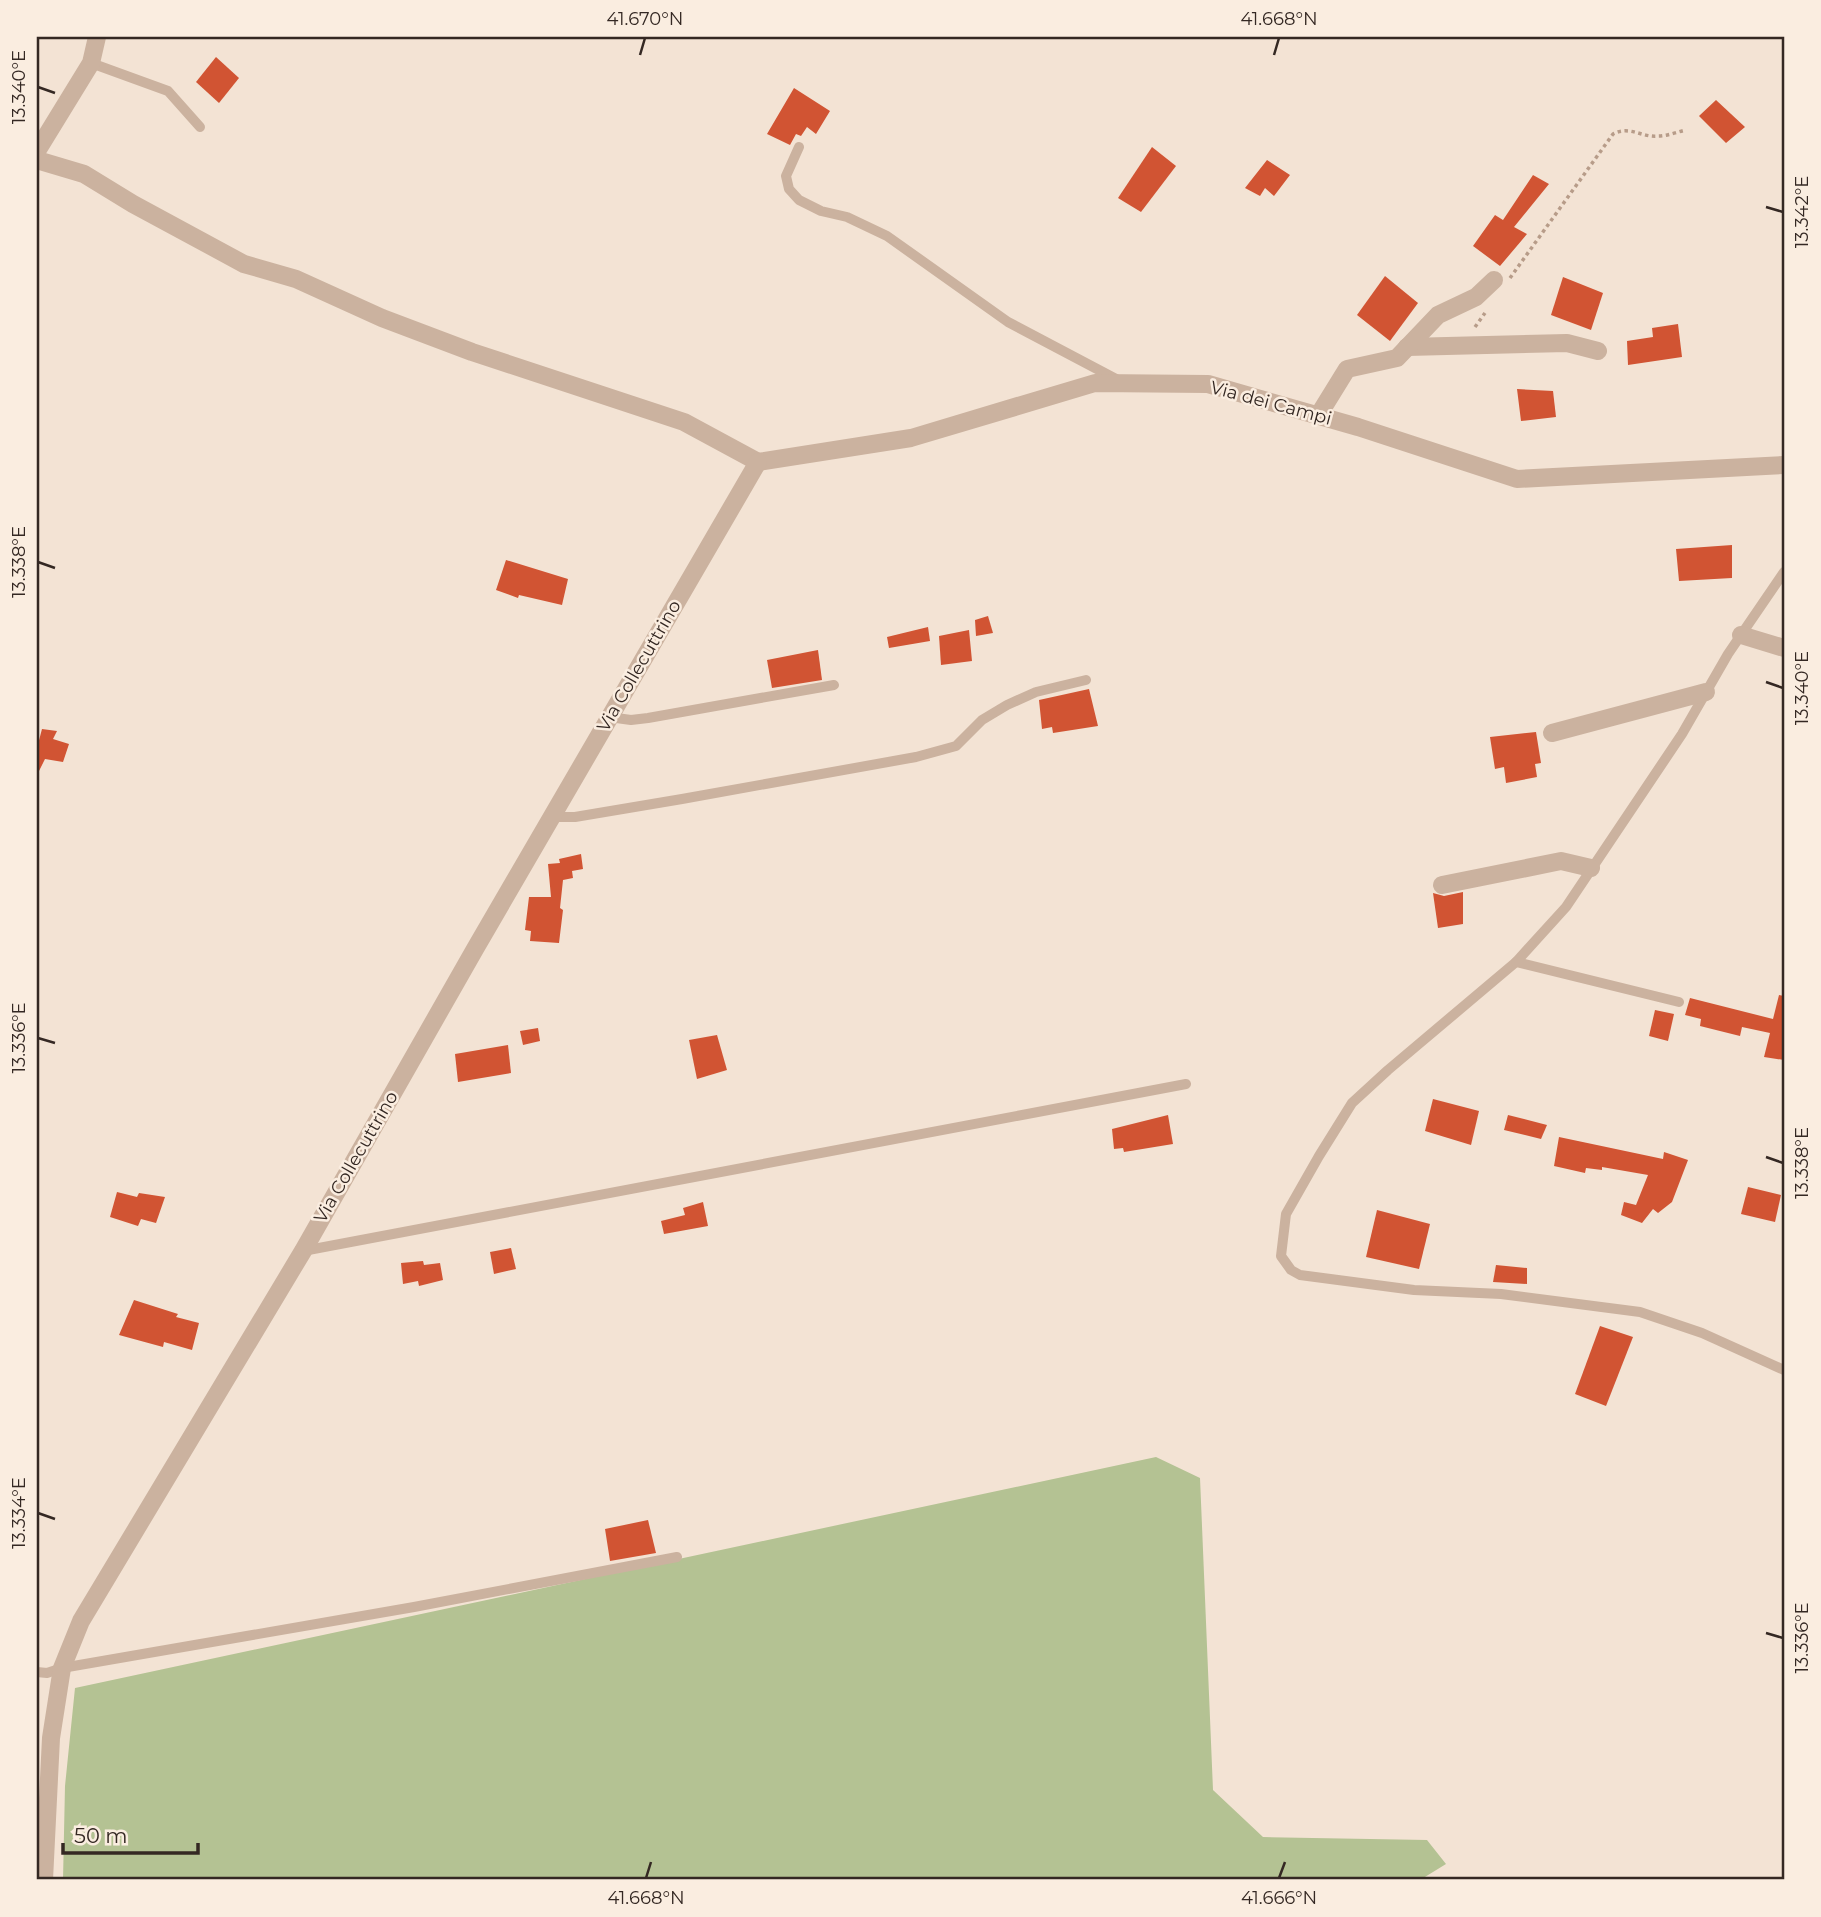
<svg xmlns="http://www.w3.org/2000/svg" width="1821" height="1917" viewBox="0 0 1821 1917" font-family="Montserrat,sans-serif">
<rect width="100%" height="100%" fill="#f3e3d4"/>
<!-- green -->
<polygon fill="#b4c293" points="1156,1457 1200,1478 1213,1790 1263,1837 1427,1840 1446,1864 1420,1880 63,1880 65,1786 75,1688"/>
<!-- building -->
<g fill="#d15433">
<polygon points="216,57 239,78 219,103 196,82"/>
<polygon points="794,88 830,111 816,134 807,127 801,136 796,134 790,145 767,134"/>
<polygon points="1716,100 1745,127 1726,143 1699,116"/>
<polygon points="1152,147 1176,166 1141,212 1118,198"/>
<polygon points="1267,160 1290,175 1274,196 1265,188 1260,196 1245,188"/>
<polygon points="1533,175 1549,184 1514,227 1527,234 1500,266 1473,246 1495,215 1503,220"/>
<polygon points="1385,276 1418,303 1390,341 1357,315"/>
<polygon points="1563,277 1603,293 1591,330 1551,315"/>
<polygon points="1678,324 1682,357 1628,365 1627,341 1653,337 1652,328"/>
<polygon points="1517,389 1553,391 1556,417 1521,421"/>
<polygon points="1732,545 1732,578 1679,581 1676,549"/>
<polygon points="506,560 568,579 562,605 519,595 518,598 496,590"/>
<polygon points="988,616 993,633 976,636 975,620"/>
<polygon points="928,627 930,641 889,648 887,637"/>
<polygon points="969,630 972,661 941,665 939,636"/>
<polygon points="818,650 822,680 772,688 767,660"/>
<polygon points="1089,689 1098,726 1053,733 1052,727 1042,729 1039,700"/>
<polygon points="42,729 57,731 53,739 69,744 63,762 45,759 38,773 37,748"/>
<polygon points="1536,732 1541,763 1535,764 1537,777 1506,783 1504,767 1495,769 1490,737"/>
<polygon points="581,854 583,869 572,871 573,878 563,880 560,908 563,910 559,943 530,941 531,931 525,930 529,897 551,897 548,864 560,863 559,859"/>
<polygon points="1463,892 1463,924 1438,928 1433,893 1444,896"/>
<polygon points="1779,995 1784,996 1784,1060 1764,1057 1770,1033 1742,1027 1740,1036 1700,1026 1701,1019 1685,1015 1690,998 1773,1019"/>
<polygon points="1655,1010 1674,1014 1668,1041 1649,1036"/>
<polygon points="538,1028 540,1041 523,1045 520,1031"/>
<polygon points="717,1035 727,1070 697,1079 689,1040"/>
<polygon points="508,1045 511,1073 458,1082 455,1054"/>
<polygon points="1433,1099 1479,1111 1471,1145 1425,1131"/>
<polygon points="1168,1115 1173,1144 1124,1152 1123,1148 1114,1149 1112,1129"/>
<polygon points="1508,1115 1547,1125 1541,1139 1504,1130"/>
<polygon points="1559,1137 1663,1159 1664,1152 1688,1160 1672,1202 1658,1213 1653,1209 1642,1223 1621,1215 1624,1202 1636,1205 1648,1175 1602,1167 1602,1170 1586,1168 1585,1173 1554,1166"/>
<polygon points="1748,1187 1781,1195 1775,1222 1741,1214"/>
<polygon points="117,1192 137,1197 139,1193 165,1197 156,1223 141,1219 138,1226 110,1217"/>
<polygon points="703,1202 708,1226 664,1234 661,1221 685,1215 683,1208"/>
<polygon points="1377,1210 1430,1224 1419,1269 1366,1257"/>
<polygon points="511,1248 516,1269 494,1274 490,1252"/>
<polygon points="423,1261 424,1265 440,1263 443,1280 419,1286 418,1281 403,1284 401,1263"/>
<polygon points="1496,1265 1527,1268 1527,1284 1493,1282"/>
<polygon points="134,1300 178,1314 176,1317 199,1323 192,1350 164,1342 163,1347 119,1335"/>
<polygon points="1600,1326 1633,1337 1606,1406 1575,1394"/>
<polygon points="648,1520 656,1553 610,1561 605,1529"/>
</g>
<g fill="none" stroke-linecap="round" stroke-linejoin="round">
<!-- path -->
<g stroke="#b79c89" stroke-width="3.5" stroke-dasharray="3.5 3.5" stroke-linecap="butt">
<path d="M1510,278L1613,134C1630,125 1642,138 1658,136C1667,136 1677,132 1686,130"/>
<polyline points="1475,327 1485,313"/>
</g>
<!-- service -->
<g stroke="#cbb29f" stroke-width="10">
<polyline points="91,63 168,91 200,127"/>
<polyline points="799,147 786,176 789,189 799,200 821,211 847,217 887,236 1008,322 1116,379"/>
<polyline points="1784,572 1728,654 1682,734 1566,907 1516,962 1388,1070 1352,1103 1319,1156 1286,1214 1281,1256 1291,1270 1300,1275 1414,1290 1501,1294 1640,1312 1702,1333 1784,1370"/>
<polyline points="609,717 631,720 648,718 834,685"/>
<polyline points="552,817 575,817 682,799 916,757 956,746 982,720 1007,705 1036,692 1086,680"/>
<polyline points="1516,962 1679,1002"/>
<polyline points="303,1251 1186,1084"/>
<polyline points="37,1672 47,1673 62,1668 414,1607 677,1557"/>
</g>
<!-- minor -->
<g stroke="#cbb29f" stroke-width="18">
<polyline points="37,151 91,63 97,37"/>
<polyline points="37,160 84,174 133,204 244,264 296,279 382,318 472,352 684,422 758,462"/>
<polyline points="1407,347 1567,343 1598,351"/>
<polyline points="1318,416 1347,369 1397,358 1438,315 1476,297 1494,280"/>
<polyline points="758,462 911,438 1095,383 1208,384 1358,427 1517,479 1784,465"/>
<polyline points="1741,635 1784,648"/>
<polyline points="1552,733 1706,692"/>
<polyline points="1442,885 1561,861 1591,868"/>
<polyline points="44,1880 51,1738 62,1668 81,1621 303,1251 475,949 758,462"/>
</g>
</g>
<!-- ticks -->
<path fill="none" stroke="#342823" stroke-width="2.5" d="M640,55L645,38M1274,55L1279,38M38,87L55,93M1766,207L1783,212M38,562L55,568M1766,682L1783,688M38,1038L55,1043M1766,1157L1783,1163M38,1513L55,1519M1766,1633L1783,1638M646,1878L651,1862M1279,1878L1285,1862"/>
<g text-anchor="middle" stroke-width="5" stroke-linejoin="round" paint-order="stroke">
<!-- street labels -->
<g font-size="18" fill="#342823" stroke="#faede0">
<text transform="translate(1271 403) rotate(15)" y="6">Via dei Campi</text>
<text transform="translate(639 666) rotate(-60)" y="6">Via Collecuttrino</text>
<text transform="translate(356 1157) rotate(-60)" y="6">Via Collecuttrino</text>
</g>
</g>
<!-- border -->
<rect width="1821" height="1917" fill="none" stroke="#faede0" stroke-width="77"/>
<!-- scale -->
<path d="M63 1843v10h135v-10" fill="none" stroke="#342823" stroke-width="3.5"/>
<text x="74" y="1843" font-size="21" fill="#342823" stroke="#faede0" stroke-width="5" paint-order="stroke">50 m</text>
<rect x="38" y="38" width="1745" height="1840" fill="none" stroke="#342823" stroke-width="2.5"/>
<g font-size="18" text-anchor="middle" fill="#342823">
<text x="645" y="25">41.670°N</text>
<text x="1279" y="25">41.668°N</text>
<text transform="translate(19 87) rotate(-90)" y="6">13.340°E</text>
<text transform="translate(1802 212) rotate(-90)" y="6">13.342°E</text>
<text transform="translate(19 562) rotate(-90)" y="6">13.338°E</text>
<text transform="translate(1802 688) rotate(-90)" y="6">13.340°E</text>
<text transform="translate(19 1038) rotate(-90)" y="6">13.336°E</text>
<text transform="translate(1802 1163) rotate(-90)" y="6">13.338°E</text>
<text transform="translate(19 1513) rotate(-90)" y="6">13.334°E</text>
<text transform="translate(1802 1638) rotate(-90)" y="6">13.336°E</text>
<text x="646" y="1904">41.668°N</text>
<text x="1279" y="1904">41.666°N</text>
</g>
</svg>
